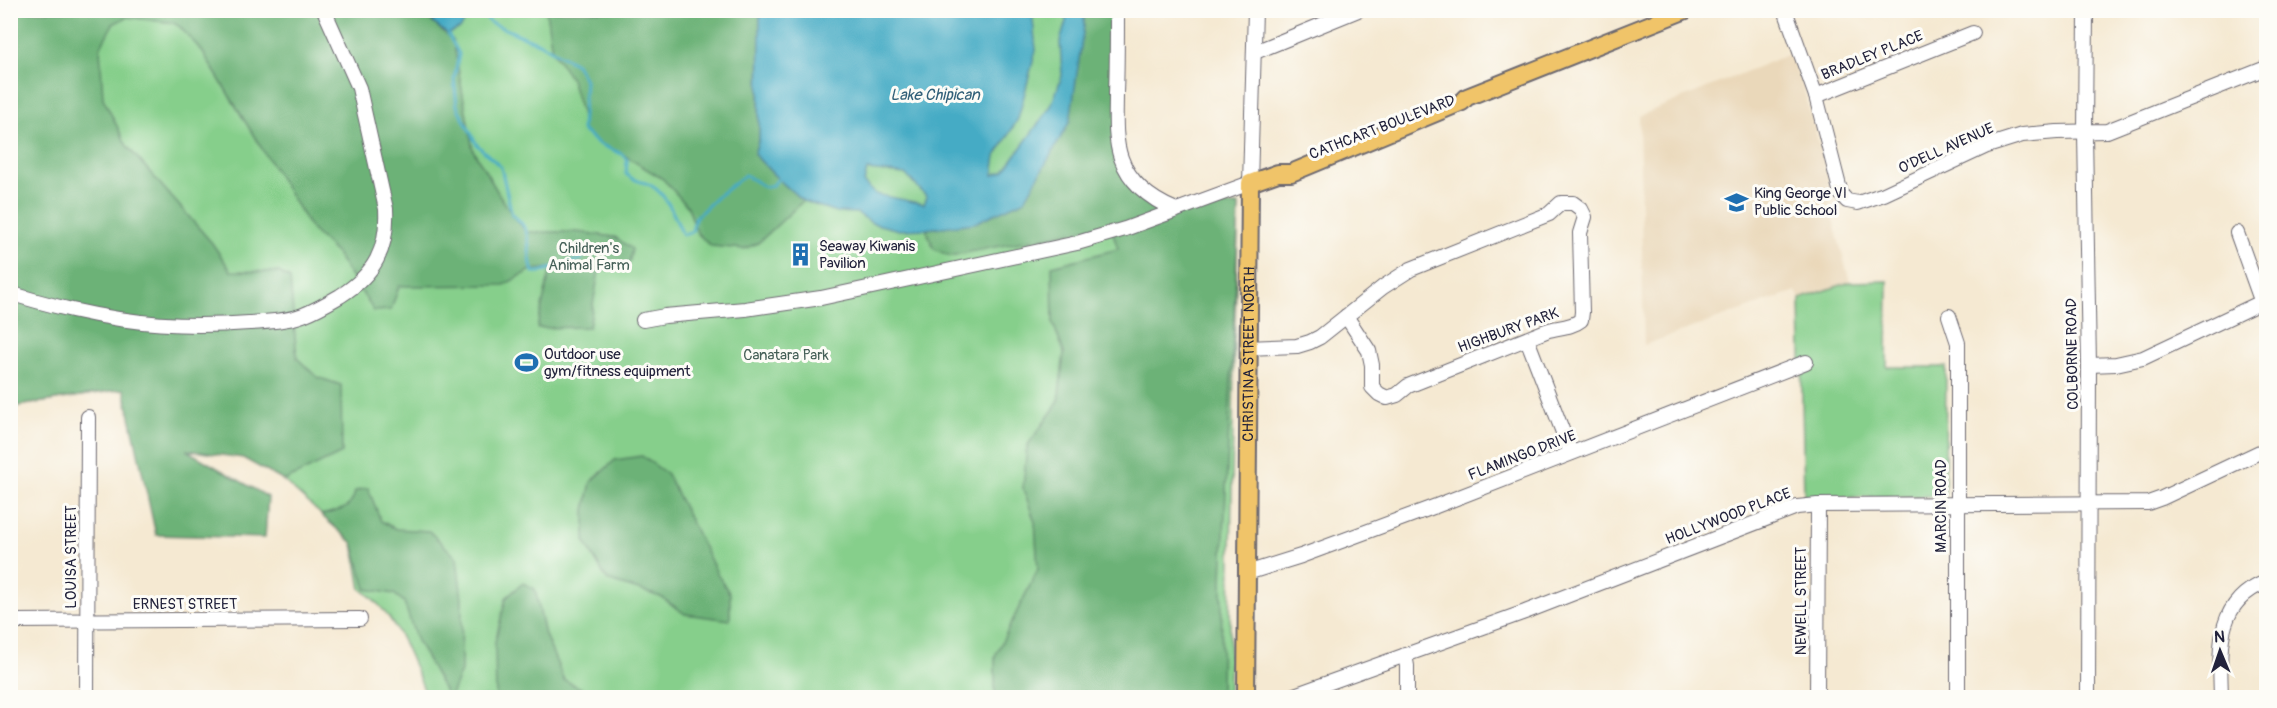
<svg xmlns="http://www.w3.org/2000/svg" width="2277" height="708" viewBox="0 0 2277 708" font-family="Pangolin,sans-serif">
<rect width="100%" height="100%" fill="#fdfcf7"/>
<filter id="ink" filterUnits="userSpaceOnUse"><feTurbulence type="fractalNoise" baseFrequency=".0167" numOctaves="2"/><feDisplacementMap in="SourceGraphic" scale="12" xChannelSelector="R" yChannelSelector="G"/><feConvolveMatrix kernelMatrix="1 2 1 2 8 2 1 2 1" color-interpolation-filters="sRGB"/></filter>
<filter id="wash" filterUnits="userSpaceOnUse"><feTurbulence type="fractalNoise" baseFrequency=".008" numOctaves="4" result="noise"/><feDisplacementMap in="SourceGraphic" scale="24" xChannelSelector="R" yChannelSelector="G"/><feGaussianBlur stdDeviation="1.35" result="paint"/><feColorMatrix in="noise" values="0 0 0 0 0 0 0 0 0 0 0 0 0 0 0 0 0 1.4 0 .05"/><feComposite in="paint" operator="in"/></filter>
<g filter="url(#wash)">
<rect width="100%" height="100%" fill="#f5e9d2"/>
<!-- built -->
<polygon fill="#ead8ba" points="1789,54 1804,90 1834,198 1829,205 1850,282 1800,299 1796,291 1644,345 1639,116"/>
<!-- green -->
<g fill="#86cf8b" stroke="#547863" stroke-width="1.5">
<path d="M10,11H1114L1123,157L1148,193L1183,207L1239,205L1234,349L1229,697H426L425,692C409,654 396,614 361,589L353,543L284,481L124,389L11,407Z"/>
<polygon points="1888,281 1887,367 1946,367 1945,496 1804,498 1800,299 1850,282"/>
</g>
<!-- forest -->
<g fill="#6cb277" stroke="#476a59" stroke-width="1.5">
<polygon points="10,11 423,11 433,23 453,40 473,150 503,201 526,232 577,232 615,237 632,249 629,264 599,271 589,327 537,328 551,268 531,270 504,285 399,286 391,310 374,311 335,252 311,229 202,51 179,26 173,23 127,17 113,24 100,48 103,98 127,146 212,243 231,271 279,272 290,279 297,358 317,377 341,385 342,453 284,481 243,458 186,450 268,497 265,538 156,535 124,389 11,407"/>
<polygon points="546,11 760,11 759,139 754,154 778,179 803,201 758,243 744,249 711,246 697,233 688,207 663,179 622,154 599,144 582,130 582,116 571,79 552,51"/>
<polygon points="1084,11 1114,11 1123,157 1148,193 1183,207 1239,205 1222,579 1221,697 995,697 995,656 1038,569 1035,522 1023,488 1027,446 1058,403 1064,353 1053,323 1052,266 1118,249 1110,224 950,256 934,249 926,229 975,222 1025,200 1084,26"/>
<polygon points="642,456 667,474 719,577 730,594 730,620 685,614 661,597 607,580 585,542 585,510 591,482 615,460"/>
<path d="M368,488L381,521L396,529L429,531L457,558L462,599L461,671L450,697H448L416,639L404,602L394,594L366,589L353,543L321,515C338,510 352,511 355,491Z"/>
<polygon points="523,583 535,589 545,635 564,680 599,697 496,697 495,642 506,598"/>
</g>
<!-- water -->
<g fill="#45abc5" stroke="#346680" stroke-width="1.5" fill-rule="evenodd">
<polygon points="433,11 433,10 470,11 461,28 448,34 433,23"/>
<path d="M760,11H1032L1036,50L1018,119L996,156L993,175L1004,171L1051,106L1062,76L1060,42L1066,21L1065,11H1084V26L1070,121L1025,200L975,223L926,229L899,230L872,223L857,213L836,212L803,201L778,179L754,154L759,139ZM867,170L905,174L927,197L924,204L875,194L864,183Z"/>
</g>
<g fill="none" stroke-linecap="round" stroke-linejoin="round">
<!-- stream -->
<g stroke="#45abc5" stroke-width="3">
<path d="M478,10L491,23L541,44L576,64L585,80L582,130L599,144L622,154L627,160L626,174C635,183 643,180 652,186C668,196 675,218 683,235L692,232L695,218L718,196L745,175L765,187L773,185L778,179"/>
<path d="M448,34L459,54L454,79L457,106L477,145L501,167L512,215C535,229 525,250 533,272H540L582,259"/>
</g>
</g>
</g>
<g filter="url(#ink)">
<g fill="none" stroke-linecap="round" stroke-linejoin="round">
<defs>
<g id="minor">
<path d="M1117,10C1117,38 1117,66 1116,94C1116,114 1114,138 1121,158C1130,184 1152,200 1176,210"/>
<polyline points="1785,10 1816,96 1841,194 1847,201 1858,203 1884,194 1987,146 2022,135 2057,132 2107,131 2266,68"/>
<polyline points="2086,10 2085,133 2089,365 2088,698"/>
<polyline points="1255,52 1358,10"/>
<polyline points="1816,96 1973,33"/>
<polyline points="2237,233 2262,303"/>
<path d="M10,293C31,300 51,305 72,310C133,324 187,328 249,323C267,322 287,321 303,315C316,310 328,303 340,296C375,274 388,249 386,209L359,88L324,10"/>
<polyline points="1949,316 1958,343 1958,698"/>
<polyline points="643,320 665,316 745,309 821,298 1077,243 1125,229 1250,183 1255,10"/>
<polyline points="1527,339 1571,453"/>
<path d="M1247,348L1297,346L1310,342L1320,337L1383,287L1411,269L1549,214L1561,203H1573L1581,209L1585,217L1580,233L1582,312L1581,320C1571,328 1557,327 1546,331C1500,349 1454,368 1408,386L1397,395L1387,398L1379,394L1372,387V365L1369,351L1346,316"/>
<polyline points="2089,365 2116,364 2143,358 2266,300"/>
<polyline points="1247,573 1301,556 1436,506 1806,362"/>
<polyline points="10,621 360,619"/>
<polyline points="1405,655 1407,666 1407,698"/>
<polyline points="87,698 88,417"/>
<polyline points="1286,698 1525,612 1797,507 1818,505 2148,503 2162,498 2266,449"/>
<polyline points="1817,698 1818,505"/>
<path d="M2221,698C2220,651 2214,602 2266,582"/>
</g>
<g id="major">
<path id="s1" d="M1246,698L1250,183L1278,173H1291L1462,102L1467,97L1686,10"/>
</g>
</defs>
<!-- minor casing -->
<use href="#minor" stroke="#6c6870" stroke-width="16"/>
<!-- major casing -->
<use href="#major" stroke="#6c6870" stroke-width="20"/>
<!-- minor -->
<use href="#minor" stroke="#fff" stroke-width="14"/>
<!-- major -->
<use href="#major" stroke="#f0c469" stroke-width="16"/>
</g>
</g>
<!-- icons -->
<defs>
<symbol id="school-bare" viewBox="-9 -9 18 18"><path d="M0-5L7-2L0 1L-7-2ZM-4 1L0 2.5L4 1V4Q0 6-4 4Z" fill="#1f6fb2" stroke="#fdfcf7" stroke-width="2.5" paint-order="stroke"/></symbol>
<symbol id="building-bare" viewBox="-9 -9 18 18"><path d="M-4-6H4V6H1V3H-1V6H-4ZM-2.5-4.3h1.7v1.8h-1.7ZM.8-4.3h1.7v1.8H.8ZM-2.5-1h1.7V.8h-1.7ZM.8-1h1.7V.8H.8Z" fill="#1f6fb2" stroke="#fdfcf7" stroke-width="2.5" paint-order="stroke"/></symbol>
<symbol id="stadium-bare" viewBox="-9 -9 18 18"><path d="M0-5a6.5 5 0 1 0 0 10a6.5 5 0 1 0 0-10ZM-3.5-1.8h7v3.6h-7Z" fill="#1f6fb2" stroke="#fdfcf7" stroke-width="2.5" paint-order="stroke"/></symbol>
</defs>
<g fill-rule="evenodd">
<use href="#school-bare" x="1720" y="186" width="33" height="33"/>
<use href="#building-bare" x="784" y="238" width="33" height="33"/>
<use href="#stadium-bare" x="510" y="346" width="33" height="33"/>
</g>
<g text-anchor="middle" stroke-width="6" stroke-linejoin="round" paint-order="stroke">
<!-- street labels -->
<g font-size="15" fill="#22223b" stroke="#fdfcf7">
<text transform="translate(1872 55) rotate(-22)" y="5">BRADLEY PLACE</text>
<text transform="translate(1382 127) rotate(-21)" y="5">CATHCART BOULEVARD</text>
<text transform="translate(1946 148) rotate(-24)" y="5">O'DELL AVENUE</text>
<text transform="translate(1508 330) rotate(-20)" y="5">HIGHBURY PARK</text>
<text dy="5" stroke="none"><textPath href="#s1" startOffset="344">CHRISTINA STREET NORTH</textPath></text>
<text transform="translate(2072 354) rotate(-91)" y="5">COLBORNE ROAD</text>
<text transform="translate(1522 455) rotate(-21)" y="5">FLAMINGO DRIVE</text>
<text transform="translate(1941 506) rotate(-90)" y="5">MARCIN ROAD</text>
<text transform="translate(1728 516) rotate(-21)" y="5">HOLLYWOOD PLACE</text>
<text transform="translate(71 557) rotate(-90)" y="5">LOUISA STREET</text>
<text transform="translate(1801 601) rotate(-90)" y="5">NEWELL STREET</text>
<text x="185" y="609">ERNEST STREET</text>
</g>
<!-- poi labels -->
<g font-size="15" fill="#22223b" stroke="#fdfcf7" text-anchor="start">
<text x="1754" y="198">King George VI<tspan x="1754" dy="17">Public School</tspan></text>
<text x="819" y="251">Seaway Kiwanis<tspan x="819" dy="17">Pavilion</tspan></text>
<text x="544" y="359">Outdoor use<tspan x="544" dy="17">gym/fitness equipment</tspan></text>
</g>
<!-- park labels -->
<g font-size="15" fill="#455f57" stroke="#fdfcf7">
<text x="589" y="253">Children's<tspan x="589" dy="17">Animal Farm</tspan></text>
<text x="786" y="360">Canatara Park</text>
</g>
<!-- water labels -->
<g font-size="16" font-style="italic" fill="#326079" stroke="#fdfcf7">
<text x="935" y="100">Lake Chipican</text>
</g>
</g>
<!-- margin -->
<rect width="2277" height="708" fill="none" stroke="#fdfcf7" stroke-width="36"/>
<!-- north arrow -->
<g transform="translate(2220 651) rotate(358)" stroke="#fdfcf7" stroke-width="4.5" paint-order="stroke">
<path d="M0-4.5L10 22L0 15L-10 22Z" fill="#22223b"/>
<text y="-9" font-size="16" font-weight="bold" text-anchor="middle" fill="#22223b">N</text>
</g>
</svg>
